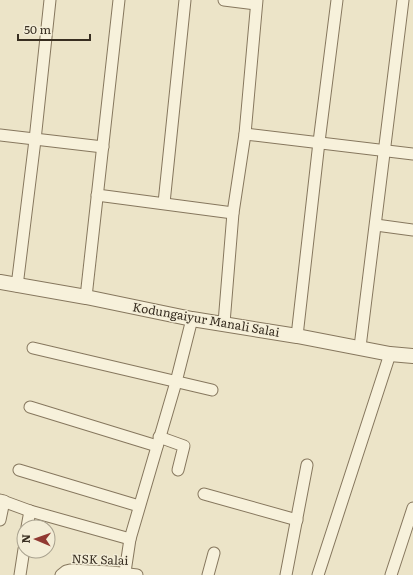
<svg xmlns="http://www.w3.org/2000/svg" width="413" height="575" viewBox="0 0 413 575" font-family="Literata,serif">
<rect width="100%" height="100%" fill="#ece4c8"/>
<g fill="none" stroke-linecap="round" stroke-linejoin="round">
<defs>
<g id="minor">
<polyline points="224,0 256,4"/>
<polyline points="245,134 413,154"/>
<polyline points="0,135 103,147"/>
<polyline points="97,195 233,213"/>
<polyline points="164,203 185,0"/>
<polyline points="376,225 413,230"/>
<polyline points="17,286 35,140 50,0"/>
<polyline points="86,297 119,0"/>
<polyline points="224,323 233,213 245,134 257,0"/>
<polyline points="297,336 319,142 337,0"/>
<polyline points="360,347 403,0"/>
<polyline points="33,348 212,390"/>
<polyline points="30,407 157,446"/>
<polyline points="159,437 184,446 178,470"/>
<polyline points="19,470 139,506"/>
<polyline points="204,494 297,520"/>
<polyline points="0,500 30,511 130,539"/>
<polyline points="0,520 4,501"/>
<polyline points="27,527 30,511"/>
<polyline points="125,572 130,539 176,382 192,319"/>
<polyline points="20,575 24,549"/>
<polyline points="61,575 66,571 70,570 112,572 137,575"/>
<polyline points="208,575 214,553"/>
<polyline points="286,575 307,465"/>
<polyline points="318,575 390,354"/>
<polyline points="391,575 413,508"/>
</g>
<polyline id="tertiary" points="0,282 86,297 192,319 297,336 390,354 413,356"/>
</defs>
<!-- minor casing -->
<use href="#minor" stroke="#86775e" stroke-width="13"/>
<!-- tertiary casing -->
<use href="#tertiary" stroke="#86775e" stroke-width="16"/>
<!-- minor -->
<use href="#minor" stroke="#f7f1db" stroke-width="11"/>
<!-- tertiary -->
<use href="#tertiary" stroke="#f7f1db" stroke-width="14"/>
</g>
<g text-anchor="middle" stroke-width="3" stroke-linejoin="round" paint-order="stroke">
<!-- street labels -->
<g font-size="12" fill="#382e21" stroke="#f3edd7">
<text transform="translate(206 320) rotate(10)" y="4">Kodungaiyur Manali Salai</text>
<text transform="translate(100 560) rotate(2)" y="4">NSK Salai</text>
</g>
</g>
<!-- north arrow -->
<g transform="translate(36 539) rotate(272)"><circle r="19" fill="#f3edd7" stroke="#a8a18e"/>
<path d="M0-3L7 15L0 10L-7 15Z" fill="#913932"/>
<text y="-6" font-size="11" font-weight="bold" text-anchor="middle" fill="#382e21">N</text>
</g>
<!-- scale -->
<path d="M18 34v6h72v-6" fill="none" stroke="#382e21" stroke-width="2"/>
<text x="24" y="34" font-size="12" fill="#382e21" stroke="#f3edd7" stroke-width="3" paint-order="stroke">50 m</text>
</svg>
